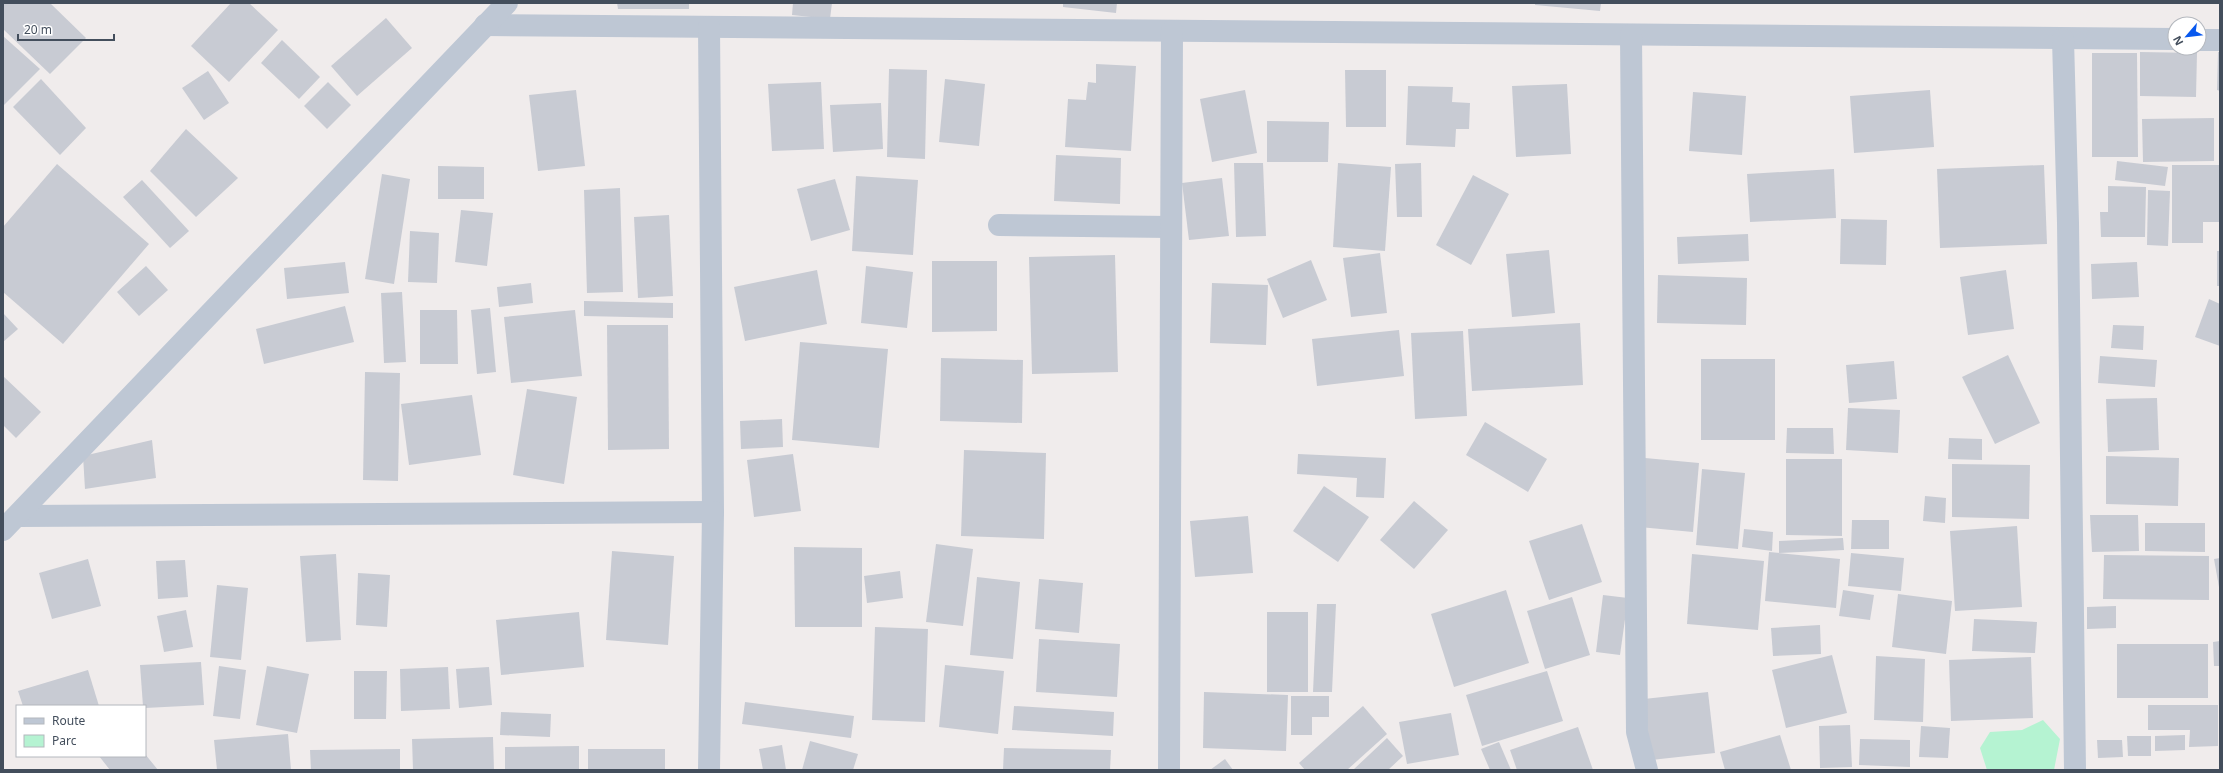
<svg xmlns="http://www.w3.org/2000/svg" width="2223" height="773" viewBox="0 0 2223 773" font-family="'Noto Sans',sans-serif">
<rect width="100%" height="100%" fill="#f0ecec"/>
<!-- green -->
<polygon fill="#b5f3d2" points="2043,720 2060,739 2054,770 1987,770 1980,748 1990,732 2022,730"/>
<!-- building -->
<g fill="#c8cbd3">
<polygon points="3,3 50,3 86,38 50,74 3,29"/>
<polygon points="231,3 249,3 278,30 229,82 191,46"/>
<polygon points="617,3 689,3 689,9 618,9"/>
<polygon points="793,3 832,3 830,19 792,15"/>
<polygon points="1063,3 1117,3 1116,13 1063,7"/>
<polygon points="1535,3 1601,3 1600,11 1535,5"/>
<polygon points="386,18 412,48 357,96 331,66"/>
<polygon points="3,36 40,69 3,106"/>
<polygon points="282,40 320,77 299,99 261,63"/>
<polygon points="2140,52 2197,53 2196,97 2140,96"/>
<polygon points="2218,52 2220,52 2220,91 2217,90"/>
<polygon points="2092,53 2137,53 2138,157 2092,157"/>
<polygon points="1096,64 1136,66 1131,151 1065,147 1068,99 1086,100 1088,82 1096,83"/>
<polygon points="889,69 927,70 925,159 887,157"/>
<polygon points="1345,70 1386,70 1386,127 1346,127"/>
<polygon points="208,71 229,103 204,120 182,88"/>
<polygon points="41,79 86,128 60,155 13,107"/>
<polygon points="945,79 985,84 979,146 939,142"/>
<polygon points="328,82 351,105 327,129 304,106"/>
<polygon points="821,82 824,149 772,151 768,84"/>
<polygon points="1567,84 1571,154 1516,157 1512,86"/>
<polygon points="1408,86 1453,87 1452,102 1470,103 1469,129 1456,129 1455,147 1406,145"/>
<polygon points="576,90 585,166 538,171 529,95"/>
<polygon points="1245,90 1257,153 1212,162 1200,99"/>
<polygon points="1930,90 1934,147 1854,153 1850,96"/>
<polygon points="1693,92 1746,96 1742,155 1689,151"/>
<polygon points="881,103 883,149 833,152 830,105"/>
<polygon points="2214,118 2214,161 2143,162 2142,119"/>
<polygon points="1267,121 1329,122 1328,162 1267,162"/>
<polygon points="186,129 238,178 196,217 150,171"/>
<polygon points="1056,155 1121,158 1120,204 1054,201"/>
<polygon points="2117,161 2168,167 2165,186 2115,180"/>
<polygon points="1234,163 1263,163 1266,236 1236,237"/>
<polygon points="1338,163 1391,167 1385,251 1333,247"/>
<polygon points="1421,163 1422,217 1397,217 1395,164"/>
<polygon points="57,164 149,244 63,344 3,292 3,227"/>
<polygon points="2044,165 2047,244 1940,248 1937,169"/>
<polygon points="2172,165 2220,165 2220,222 2203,222 2203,243 2172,243"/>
<polygon points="438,166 484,167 484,199 438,199"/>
<polygon points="1834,169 1836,218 1750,222 1747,174"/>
<polygon points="382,174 410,179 394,284 365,279"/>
<polygon points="1473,175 1509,194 1471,265 1436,245"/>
<polygon points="856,176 918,180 913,255 852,251"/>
<polygon points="1222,178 1229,236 1189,240 1182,183"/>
<polygon points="835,179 850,230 811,241 797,189"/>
<polygon points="142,180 189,231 170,248 123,197"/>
<polygon points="2108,186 2146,187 2145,237 2101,237 2100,212 2108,212"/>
<polygon points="620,188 623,292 587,293 584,190"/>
<polygon points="2148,190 2170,191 2168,246 2147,245"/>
<polygon points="461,210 493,213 487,266 455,262"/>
<polygon points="669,215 673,296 638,298 634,217"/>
<polygon points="1841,219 1887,220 1886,265 1840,264"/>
<polygon points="410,231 439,233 437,283 408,282"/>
<polygon points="1748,234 1749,261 1678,264 1677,237"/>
<polygon points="1549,250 1555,313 1512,317 1506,254"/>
<rect x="2217" y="251" width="3" height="35"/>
<polygon points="1380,253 1387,313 1351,317 1343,258"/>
<polygon points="1115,255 1118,372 1032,374 1029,257"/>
<polygon points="1311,260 1327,300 1283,318 1267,279"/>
<polygon points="932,261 997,261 997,331 932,332"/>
<polygon points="345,262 349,293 287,299 284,268"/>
<polygon points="2137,262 2139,297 2092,299 2091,264"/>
<polygon points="146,266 168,290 139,316 117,292"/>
<polygon points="866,266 913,272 907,328 861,323"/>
<polygon points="817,270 827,324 745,341 734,287"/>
<polygon points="2006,270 2014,329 1968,335 1960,277"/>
<polygon points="1658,275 1747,278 1746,325 1657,323"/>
<polygon points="531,283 533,303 499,307 497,287"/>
<polygon points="1212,283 1268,285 1266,345 1210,343"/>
<polygon points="402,292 406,362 384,363 381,293"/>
<polygon points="2209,299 2220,304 2220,346 2195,337"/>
<polygon points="584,301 673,303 673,318 584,316"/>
<polygon points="345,306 354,342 264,364 256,329"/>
<polygon points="490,308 496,372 477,374 471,310"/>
<polygon points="420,310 457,310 458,364 420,364"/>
<polygon points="575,310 582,376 511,383 504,317"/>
<polygon points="3,313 18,329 3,342"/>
<polygon points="1580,323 1583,385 1472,391 1468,329"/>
<polygon points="607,325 668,325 669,449 608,450"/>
<polygon points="2113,325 2144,326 2143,350 2111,348"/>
<polygon points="1399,330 1404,376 1317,386 1312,339"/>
<polygon points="1463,331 1467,416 1415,419 1411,333"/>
<polygon points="800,342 888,349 879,448 792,440"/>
<polygon points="2008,355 2040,423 1995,444 1962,377"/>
<polygon points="2100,356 2157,360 2155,387 2098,383"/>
<polygon points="941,358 1023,360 1022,423 940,421"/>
<rect x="1701" y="359" width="74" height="81"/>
<polygon points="1894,361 1897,399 1849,403 1846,365"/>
<polygon points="365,372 400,373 398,481 363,480"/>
<polygon points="3,376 41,412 16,438 3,425"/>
<polygon points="527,389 577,397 564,484 513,475"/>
<polygon points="472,395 481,455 409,465 401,404"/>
<polygon points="2157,398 2159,450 2108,452 2106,399"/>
<polygon points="1848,408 1900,410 1898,453 1846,450"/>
<polygon points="782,419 783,447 741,449 740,421"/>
<polygon points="1485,422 1547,459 1528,492 1466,455"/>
<polygon points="1787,428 1833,428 1834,454 1786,453"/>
<polygon points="1949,438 1982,439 1982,460 1948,459"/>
<polygon points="152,440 156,478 85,489 83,456"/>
<polygon points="964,450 1046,453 1044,539 961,536"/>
<polygon points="793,454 801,511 754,517 747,460"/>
<polygon points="1298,454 1386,458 1384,498 1356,497 1357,478 1297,474"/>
<polygon points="2106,456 2179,458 2178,506 2106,504"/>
<polygon points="1645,458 1699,463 1693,532 1639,527"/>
<polygon points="1786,459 1842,459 1842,536 1786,535"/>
<polygon points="1952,464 2030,465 2029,519 1952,517"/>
<polygon points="1702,469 1745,473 1738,549 1696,545"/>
<polygon points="1324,486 1369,517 1338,562 1293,531"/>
<polygon points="1925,496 1946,498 1945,523 1923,521"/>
<polygon points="1414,501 1448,530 1414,569 1380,540"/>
<polygon points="2090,515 2138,515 2139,551 2092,552"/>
<polygon points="1248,516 1253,573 1195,577 1190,521"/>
<polygon points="1852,520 1889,520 1889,549 1851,549"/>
<polygon points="2145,523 2205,523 2205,552 2145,551"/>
<polygon points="1582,524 1602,582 1549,600 1529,541"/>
<polygon points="2017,526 2022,607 1955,611 1950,531"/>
<polygon points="1744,529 1773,532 1772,551 1742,547"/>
<polygon points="1843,538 1844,550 1779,553 1779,541"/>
<polygon points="936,544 973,549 963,626 926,622"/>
<polygon points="794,547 862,548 862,627 795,627"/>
<polygon points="612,551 674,556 668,645 606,640"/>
<polygon points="1769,552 1840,559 1836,608 1765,601"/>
<polygon points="1851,553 1904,558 1901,591 1848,586"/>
<polygon points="336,554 341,640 306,642 300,556"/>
<polygon points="1692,554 1764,561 1758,630 1687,624"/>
<polygon points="2104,555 2209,556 2209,600 2103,599"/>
<polygon points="2220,558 2220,587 2219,587 2214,559"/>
<polygon points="88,559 101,606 52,619 39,573"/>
<polygon points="185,560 188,597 158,599 156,561"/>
<polygon points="900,571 903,598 867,603 864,576"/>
<polygon points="358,573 390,575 387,627 356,625"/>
<polygon points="977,577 1020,582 1013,659 970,655"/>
<polygon points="1039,579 1083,583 1079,633 1035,629"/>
<polygon points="217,585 248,588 241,660 210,657"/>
<polygon points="1506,590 1529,663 1454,687 1431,614"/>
<polygon points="1843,590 1874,595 1870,620 1839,616"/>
<polygon points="1898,594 1952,601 1946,654 1892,647"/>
<polygon points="1603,595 1628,598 1620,655 1596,652"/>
<polygon points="1572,597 1590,655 1545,669 1527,611"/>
<polygon points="1317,604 1336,604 1332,692 1313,692"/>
<polygon points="2116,606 2116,628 2087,629 2087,607"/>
<polygon points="186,610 193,647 164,652 157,616"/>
<polygon points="579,612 584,667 501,675 496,620"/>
<rect x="1267" y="612" width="41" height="80"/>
<polygon points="1974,619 2037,622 2035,653 1972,651"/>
<polygon points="1820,625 1821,654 1773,656 1771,628"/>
<polygon points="875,627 928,629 925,722 872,720"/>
<polygon points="1039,639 1120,644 1117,697 1036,692"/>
<polygon points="2220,641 2220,666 2214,666 2213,642"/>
<rect x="2117" y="644" width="91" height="54"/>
<polygon points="1832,655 1847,713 1786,728 1772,670"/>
<polygon points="1876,656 1925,659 1923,722 1874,720"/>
<polygon points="2031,657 2033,718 1951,721 1949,660"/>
<polygon points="201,662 204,705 145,708 143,706 140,665"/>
<polygon points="945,665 1004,671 998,734 939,727"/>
<polygon points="219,666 246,670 240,719 213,716"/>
<polygon points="267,666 309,674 297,733 256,725"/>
<polygon points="448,667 450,709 401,711 400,669"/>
<polygon points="489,667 492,705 459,708 456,669"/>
<polygon points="88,670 99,706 23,706 18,691"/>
<polygon points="354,671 387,671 386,719 354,719"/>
<polygon points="1547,671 1563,721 1482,746 1466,695"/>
<polygon points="1204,692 1288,695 1286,751 1203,748"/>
<polygon points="1708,692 1715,753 1651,760 1644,699"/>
<polygon points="1291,696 1329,696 1329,717 1312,717 1312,735 1291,735"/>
<polygon points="745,702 854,716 851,738 742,724"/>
<polygon points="2148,705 2218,705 2218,746 2189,747 2190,730 2148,730"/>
<polygon points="1014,706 1114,712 1113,736 1012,730"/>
<polygon points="1363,706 1387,734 1347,770 1305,770 1299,763"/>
<polygon points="501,712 551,714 550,737 500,735"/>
<polygon points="1451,713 1459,755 1407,764 1399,722"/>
<polygon points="1850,725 1852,767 1820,768 1819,726"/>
<polygon points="1921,726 1950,728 1948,758 1919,757"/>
<polygon points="1578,727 1593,770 1517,770 1510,750"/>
<polygon points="288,734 291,770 217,770 214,740"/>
<polygon points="1780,735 1791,770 1725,770 1720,752"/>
<polygon points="2185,735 2185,750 2155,751 2155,736"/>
<polygon points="2127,736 2151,736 2151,756 2128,756"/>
<polygon points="493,737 494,770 413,770 412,739"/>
<polygon points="1387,738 1403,756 1388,770 1353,770"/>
<polygon points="1860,739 1910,740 1910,767 1859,765"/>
<polygon points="2097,740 2122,740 2123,757 2098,758"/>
<polygon points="810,741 858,754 853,770 802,770"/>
<polygon points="1499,742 1511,770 1490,770 1481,749"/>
<polygon points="782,745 786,770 763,770 759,749"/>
<polygon points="579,746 579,770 505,770 505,747"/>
<polygon points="1004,748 1111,750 1110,770 1003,770"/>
<polygon points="400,749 400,770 311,770 310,750"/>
<rect x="588" y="749" width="77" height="21"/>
<polygon points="145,754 158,770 110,770 99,756 145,756"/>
<polygon points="1225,759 1233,770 1210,770"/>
</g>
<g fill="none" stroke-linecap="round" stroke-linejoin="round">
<!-- minor -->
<g stroke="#bec7d4" stroke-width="22">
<polyline points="485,25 2175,39"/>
<polyline points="709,27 713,512 709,770"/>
<polyline points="1631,35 1637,732 1647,770"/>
<polyline points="2063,39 2068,223 2075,770"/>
<polyline points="2199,40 2220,40"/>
<polyline points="999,225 1171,227"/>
<polyline points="18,516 713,512"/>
<polyline points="3,530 507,3"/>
<polyline points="1169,770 1172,31"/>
</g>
</g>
<!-- border -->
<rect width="2223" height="773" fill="none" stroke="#434e5c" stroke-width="8"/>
<!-- legend -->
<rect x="16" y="705" width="130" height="52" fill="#ffffff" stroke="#b4b8be"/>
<rect x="24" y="718" width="20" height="6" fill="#bec7d4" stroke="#b4b8be"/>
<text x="52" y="725" font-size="12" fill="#434e5c">Route</text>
<rect x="24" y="735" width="20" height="12" fill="#b5f3d2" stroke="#b4b8be"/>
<text x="52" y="745" font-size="12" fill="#434e5c">Parc</text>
<!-- north arrow -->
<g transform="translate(2187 36) rotate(242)"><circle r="19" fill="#ffffff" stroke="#b4b8be"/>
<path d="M0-3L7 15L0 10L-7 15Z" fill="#0858ee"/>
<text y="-6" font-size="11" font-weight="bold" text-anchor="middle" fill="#434e5c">N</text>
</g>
<!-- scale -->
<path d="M18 34v6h96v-6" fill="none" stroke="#434e5c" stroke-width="2"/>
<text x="24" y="34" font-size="12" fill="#434e5c" stroke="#ffffff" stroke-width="3" paint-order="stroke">20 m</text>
</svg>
